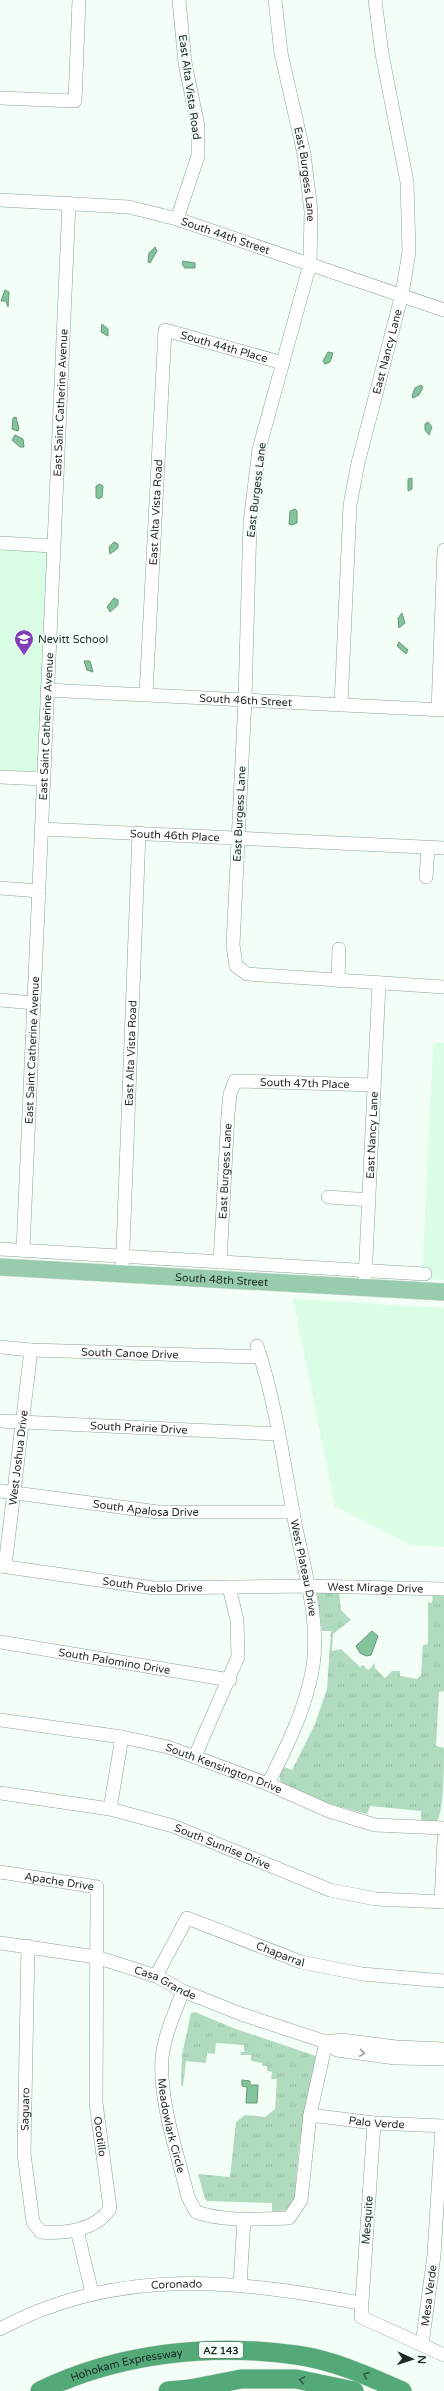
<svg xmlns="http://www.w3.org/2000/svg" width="444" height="2391" viewBox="0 0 444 2391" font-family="'Varela Round',sans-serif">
<defs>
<pattern id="grass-tufts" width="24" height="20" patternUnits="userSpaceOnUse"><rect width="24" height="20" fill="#b0dbbf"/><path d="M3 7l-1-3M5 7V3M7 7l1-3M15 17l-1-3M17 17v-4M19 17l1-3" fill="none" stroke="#97bca4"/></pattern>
</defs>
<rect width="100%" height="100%" fill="#f3fef6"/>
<!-- built -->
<g fill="#d9fde5">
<polygon points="0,543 53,546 43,779 0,777"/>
<polygon points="437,1042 444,1043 444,1280 422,1279 433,1048"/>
<polygon points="293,1299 444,1308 444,1547 411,1545 335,1506"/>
</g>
<!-- grass -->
<g fill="url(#grass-tufts)">
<path d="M317,1591H339L341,1610L351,1620L333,1634L332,1651L341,1649L360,1667L363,1665L368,1670L375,1663V1668L385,1678L392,1671H400V1676L417,1679L421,1675L423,1645L428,1644V1602L432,1603L433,1593L444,1594V1691L439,1692L436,1746L444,1748C444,1763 444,1812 437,1821H421V1811L370,1806L367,1814C349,1809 292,1795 280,1781V1776L284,1767L292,1770L315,1724L327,1689L331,1631H322Z"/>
<polygon points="195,2012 233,2028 316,2056 299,2146 294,2203 287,2210 272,2212 272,2203 207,2201 205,2199 198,2174 230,2177 236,2122 245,2115 265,2117 275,2109 277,2079 271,2079 272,2072 267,2071 267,2066 262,2066 262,2063 251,2061 251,2055 240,2055 241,2052 244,2052 244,2045 216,2043 215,2054 207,2053 206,2063 186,2061 183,2086 181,2086 182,2055 191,2013"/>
</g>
<!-- water -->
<g fill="#84c49c" stroke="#669678">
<polygon points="155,247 157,251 150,263 148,262 149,253"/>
<polygon points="183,261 195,263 195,268 185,268 182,264"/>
<polygon points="5,290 9,292 8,307 6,301 1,301"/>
<polygon points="102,324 108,329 108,336 101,332"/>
<polygon points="328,352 333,353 330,362 325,364 323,361"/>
<polygon points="421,385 423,387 419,395 413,398 412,396 415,388"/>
<polygon points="16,417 19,429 18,431 12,429 13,418"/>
<polygon points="428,422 432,427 429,435 425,430 425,424"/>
<polygon points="15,435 23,439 24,447 20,447 12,440"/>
<polygon points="412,478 412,489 408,491 408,479"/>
<polygon points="100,484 103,486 102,497 98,499 96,497 96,486"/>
<polygon points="295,509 297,511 297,523 292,525 289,524 290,511"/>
<polygon points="114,542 118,544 118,548 110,554 109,547"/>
<polygon points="114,598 118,600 118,605 110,612 107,607"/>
<polygon points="402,613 405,623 399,628 398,618"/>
<polygon points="399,642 408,650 406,654 397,646"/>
<polygon points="84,661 90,661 93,672 87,670"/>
<polygon points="372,1631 378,1636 371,1655 366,1656 360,1653 356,1646"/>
<polygon points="242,2080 250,2081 250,2085 258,2085 257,2103 246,2103 247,2087 242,2086"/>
</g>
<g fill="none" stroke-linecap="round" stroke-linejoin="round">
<defs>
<g id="minor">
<path id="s1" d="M275,0L281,53L304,154L311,211L310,264L259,449L250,522L245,699L233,945L236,966L247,974L444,987"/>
<polyline points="0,98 75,101 79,0"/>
<path id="s2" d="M0,200L129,207L177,219L444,310"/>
<polyline points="177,219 198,156 198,126 185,63 179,0"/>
<polyline points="0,543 53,546"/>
<path id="s3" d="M47,690L444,710"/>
<path id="s4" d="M146,694L165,330L283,363"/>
<path id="s5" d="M341,705L350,505L358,463L402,294L409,252L407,182L382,54L375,0"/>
<polyline points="438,710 444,550"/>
<polyline points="0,777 43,779"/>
<path id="s6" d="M42,829L444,848"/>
<polyline points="426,877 428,848"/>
<polyline points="0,888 39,891"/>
<polyline points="338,981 339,949"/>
<polyline points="0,1000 34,1003"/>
<polyline points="328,1197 369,1200"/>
<polyline points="0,1249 425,1274"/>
<path id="s7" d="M23,1250L69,203"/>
<path id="s8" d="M220,1262L228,1114L230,1094L235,1081L374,1085"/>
<path id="s9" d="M122,1274L139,833"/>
<path id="s10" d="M365,1279L379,983"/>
<path id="s11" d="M257,1346C276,1403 284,1465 295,1523C304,1570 320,1619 313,1666C306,1709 287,1746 268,1784"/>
<path id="s12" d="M0,1347L31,1350L260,1357"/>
<path id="s13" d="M0,1421L278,1434"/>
<path id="s14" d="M0,1491L158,1512H293"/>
<path id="s15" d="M0,1566L154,1588L307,1586L444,1589"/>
<path id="s16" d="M5,1566L31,1350"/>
<path id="s17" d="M0,1642L230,1680"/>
<path id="s18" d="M0,1720L122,1737L168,1747L268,1784L329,1811L375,1825L444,1828"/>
<polyline points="195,1756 238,1657 237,1620 229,1587"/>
<path id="s19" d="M0,1793L110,1809L173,1826L330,1890L376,1899L444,1902"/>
<polyline points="110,1809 122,1737"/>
<path id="s20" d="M0,1872L97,1887L96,2103L110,2208C97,2230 65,2234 41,2232L33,2222L24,2154L28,1946"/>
<polyline points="441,1902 444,1839"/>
<path id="s21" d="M0,1943L96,1957L156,1976L183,1991L241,2014L326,2042L337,2050L395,2058L444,2059"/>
<path id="s22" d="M156,1976L187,1918L301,1962L362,1974L444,1981"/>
<path id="s23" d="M183,1991C175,2012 164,2036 162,2058C159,2103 178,2154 188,2197L196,2212C226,2222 257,2219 289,2218L301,2200L310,2115L326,2042"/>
<polyline points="326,2042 341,2040 396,2047 444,2049"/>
<path id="s24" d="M310,2115L374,2123L444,2126"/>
<polyline points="374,2123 361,2317 444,2355"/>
<polyline points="77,2230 92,2293"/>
<polyline points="240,2285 244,2220"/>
<path id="s25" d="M0,2329C117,2266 235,2280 360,2303"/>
<path id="s26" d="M422,2345L434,2255L442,2126"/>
</g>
<g id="major">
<path id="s27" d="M0,1267L444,1292"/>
</g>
<g id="highway">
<polyline points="190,2389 241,2379 296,2379 354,2391"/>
<path id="s28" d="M40,2391C118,2353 211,2343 296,2355C333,2360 368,2376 402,2391"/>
<polyline points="168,2391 202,2388"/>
</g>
</defs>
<!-- minor casing -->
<use href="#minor" stroke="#89a392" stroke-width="14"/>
<!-- major casing -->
<use href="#major" stroke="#d7d9d7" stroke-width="18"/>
<!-- highway casing -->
<use href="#highway" stroke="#d7d9d7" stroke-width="20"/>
<!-- minor -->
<use href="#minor" stroke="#fff" stroke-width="13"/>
<!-- major -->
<use href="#major" stroke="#98ccae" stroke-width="17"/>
<!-- highway -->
<use href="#highway" stroke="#53aa78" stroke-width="19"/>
</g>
<!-- one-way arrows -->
<defs><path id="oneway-chevron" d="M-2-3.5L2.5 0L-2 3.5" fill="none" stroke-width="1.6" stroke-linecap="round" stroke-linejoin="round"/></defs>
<use stroke="#9a9f9c" href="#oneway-chevron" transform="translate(362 2053) rotate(8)"/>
<g stroke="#345d45">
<use href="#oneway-chevron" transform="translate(366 2375) rotate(-156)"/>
<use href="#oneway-chevron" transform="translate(302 2380) rotate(-170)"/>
</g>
<!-- icons -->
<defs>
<symbol id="school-pin" viewBox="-11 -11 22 30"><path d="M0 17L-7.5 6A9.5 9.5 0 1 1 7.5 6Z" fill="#8040b5" stroke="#f3fef6"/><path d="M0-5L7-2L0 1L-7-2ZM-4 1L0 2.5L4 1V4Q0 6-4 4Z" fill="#fff"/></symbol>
</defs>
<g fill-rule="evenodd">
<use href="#school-pin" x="13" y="628" width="22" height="30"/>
</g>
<g text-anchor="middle" stroke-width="3.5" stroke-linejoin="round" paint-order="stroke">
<!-- shield labels -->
<rect fill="#f3fef6" stroke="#5f6a62" stroke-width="1" x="199" y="2342" width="44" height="16" rx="3"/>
<g font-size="10" font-weight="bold" fill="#1f2a23">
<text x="221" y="2354">AZ 143</text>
</g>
<!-- street labels -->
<g font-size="11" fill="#1f2a23" stroke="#f3fef6">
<text transform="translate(190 87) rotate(82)" y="4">East Alta Vista Road</text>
<text dy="4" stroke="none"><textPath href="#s1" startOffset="177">East Burgess Lane</textPath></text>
<text dy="4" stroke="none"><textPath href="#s2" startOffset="230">South 44th Street</textPath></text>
<text dy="4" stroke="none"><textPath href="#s4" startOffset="426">South 44th Place</textPath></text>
<text dy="4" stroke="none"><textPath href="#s5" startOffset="358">East Nancy Lane</textPath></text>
<text dy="4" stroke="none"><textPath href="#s7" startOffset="848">East Saint Catherine Avenue</textPath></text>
<text transform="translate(256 490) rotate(-83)" y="4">East Burgess Lane</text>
<text dy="4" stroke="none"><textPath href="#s4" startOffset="182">East Alta Vista Road</textPath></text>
<text dy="4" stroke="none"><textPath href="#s3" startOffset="199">South 46th Street</textPath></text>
<text dy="4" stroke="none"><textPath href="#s7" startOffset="524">East Saint Catherine Avenue</textPath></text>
<text transform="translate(239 814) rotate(-87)" y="4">East Burgess Lane</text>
<text dy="4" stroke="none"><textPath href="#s6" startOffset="133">South 46th Place</textPath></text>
<text dy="4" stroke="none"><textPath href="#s7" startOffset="200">East Saint Catherine Avenue</textPath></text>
<text dy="4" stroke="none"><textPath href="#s9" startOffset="221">East Alta Vista Road</textPath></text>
<text dy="4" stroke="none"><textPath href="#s8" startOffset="252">South 47th Place</textPath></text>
<text dy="4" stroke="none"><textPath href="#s10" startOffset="144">East Nancy Lane</textPath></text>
<text dy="4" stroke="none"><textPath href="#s8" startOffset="91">East Burgess Lane</textPath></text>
<text dy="4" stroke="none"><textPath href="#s27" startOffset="222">South 48th Street</textPath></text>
<text dy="4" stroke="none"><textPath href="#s12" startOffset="130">South Canoe Drive</textPath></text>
<text dy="4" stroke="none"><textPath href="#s13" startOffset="139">South Prairie Drive</textPath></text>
<text dy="4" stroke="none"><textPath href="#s16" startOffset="109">West Joshua Drive</textPath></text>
<text dy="4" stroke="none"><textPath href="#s14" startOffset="147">South Apalosa Drive</textPath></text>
<text dy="4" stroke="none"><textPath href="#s11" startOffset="227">West Plateau Drive</textPath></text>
<text dy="4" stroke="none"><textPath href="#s15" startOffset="154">South Pueblo Drive</textPath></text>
<text dy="4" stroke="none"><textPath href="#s15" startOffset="377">West Mirage Drive</textPath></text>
<text dy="4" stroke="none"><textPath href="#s17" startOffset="116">South Palomino Drive</textPath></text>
<text dy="4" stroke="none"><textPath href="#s18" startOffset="230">South Kensington Drive</textPath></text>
<text dy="4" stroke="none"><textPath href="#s19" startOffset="230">South Sunrise Drive</textPath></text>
<text dy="4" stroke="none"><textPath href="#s20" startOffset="60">Apache Drive</textPath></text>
<text dy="4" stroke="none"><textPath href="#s22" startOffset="166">Chaparral</textPath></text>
<text dy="4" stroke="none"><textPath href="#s21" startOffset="171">Casa Grande</textPath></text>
<text dy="4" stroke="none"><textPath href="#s20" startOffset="623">Saguaro</textPath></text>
<text dy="4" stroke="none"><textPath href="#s24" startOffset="67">Palo Verde</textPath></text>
<text dy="4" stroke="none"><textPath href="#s23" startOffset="139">Meadowlark Circle</textPath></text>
<text dy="4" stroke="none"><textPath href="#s20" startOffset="348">Ocotillo</textPath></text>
<text transform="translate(367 2220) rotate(-86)" y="4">Mesquite</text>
<text dy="4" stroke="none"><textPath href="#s25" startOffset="184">Coronado</textPath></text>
<text dy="4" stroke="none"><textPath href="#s26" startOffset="50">Mesa Verde</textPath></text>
<text dy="4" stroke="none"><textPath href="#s28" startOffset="91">Hohokam Expressway</textPath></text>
</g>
<!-- poi labels -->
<g font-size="11" fill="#1f2a23" stroke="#f3fef6" text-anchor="start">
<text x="38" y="643">Nevitt School</text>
</g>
</g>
<!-- north arrow -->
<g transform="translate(412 2359) rotate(93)" stroke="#f3fef6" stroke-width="3" paint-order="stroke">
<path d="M0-3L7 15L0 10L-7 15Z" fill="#1f2a23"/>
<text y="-6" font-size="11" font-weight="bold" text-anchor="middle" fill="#1f2a23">N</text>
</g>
</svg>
